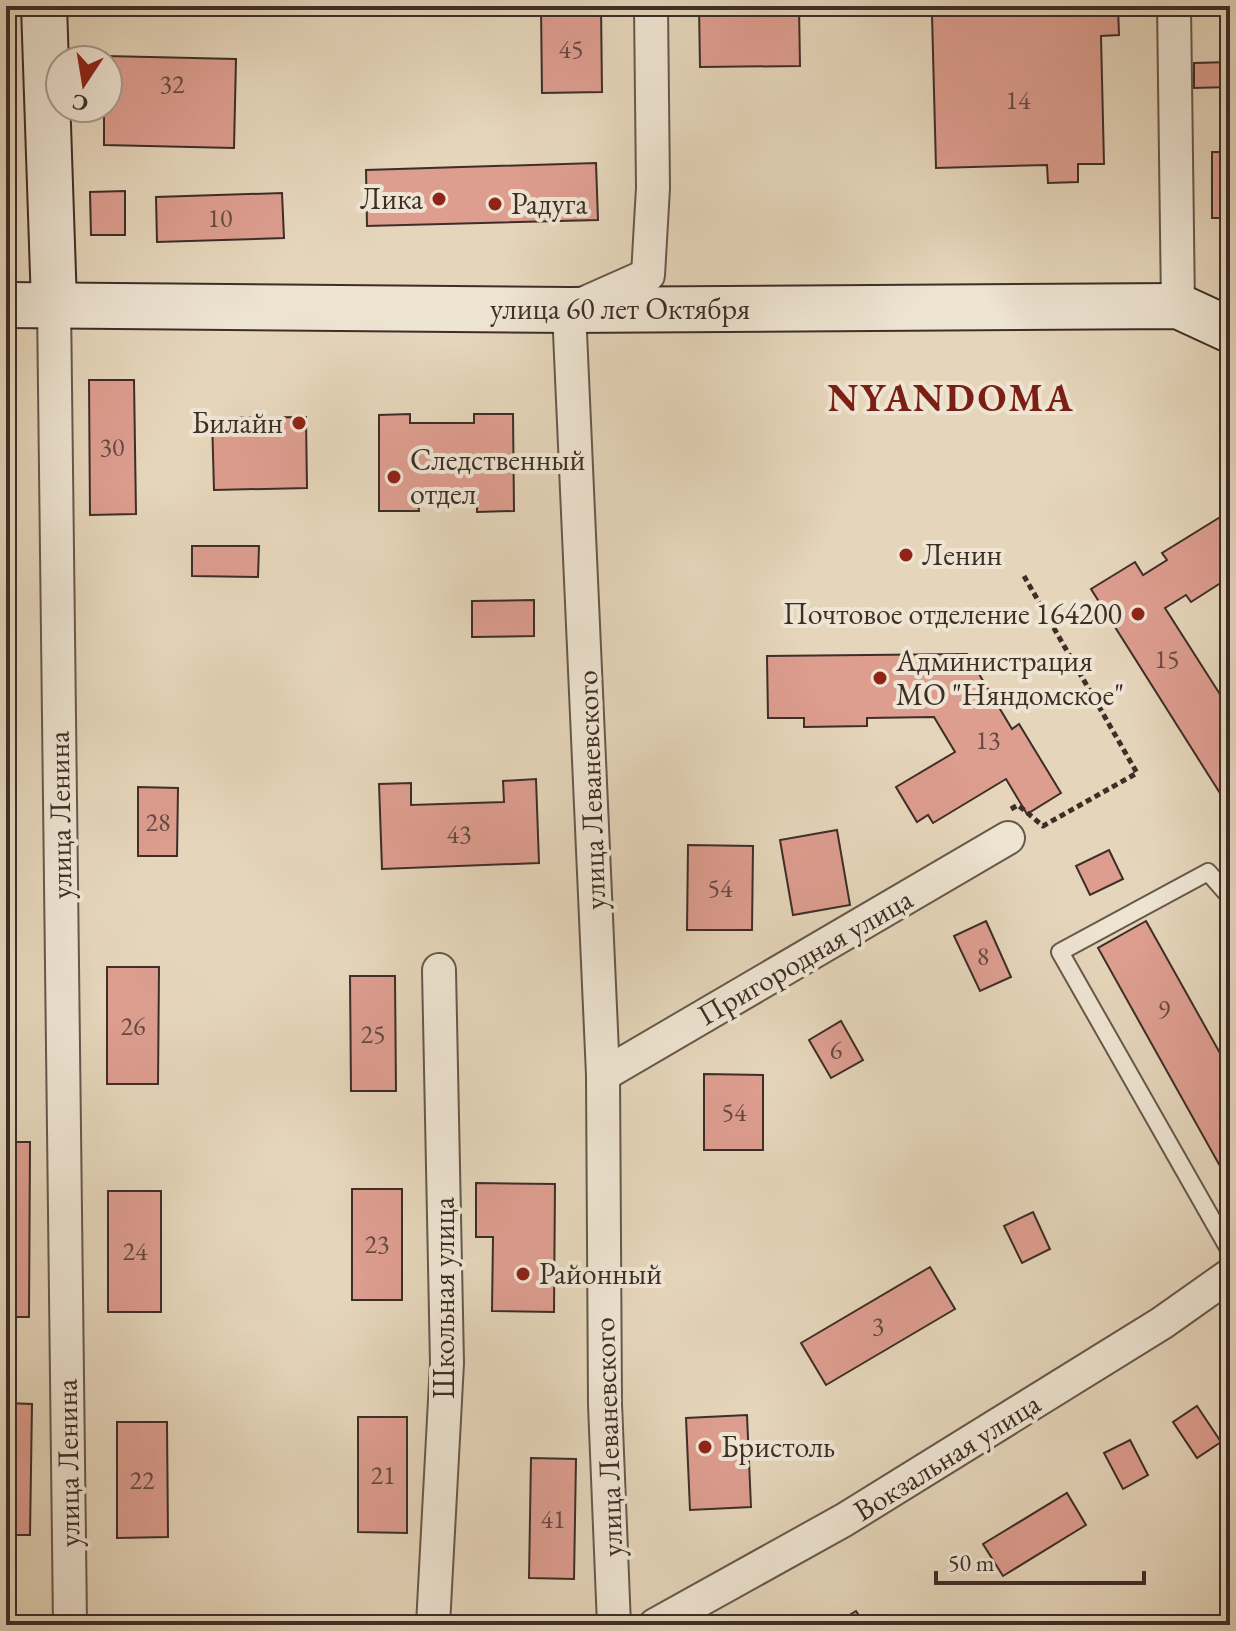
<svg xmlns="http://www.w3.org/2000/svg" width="1236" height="1631" viewBox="0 0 1236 1631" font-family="'EB Garamond',serif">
<rect width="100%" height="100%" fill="#e5d5ba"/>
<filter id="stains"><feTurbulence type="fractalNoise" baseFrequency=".0025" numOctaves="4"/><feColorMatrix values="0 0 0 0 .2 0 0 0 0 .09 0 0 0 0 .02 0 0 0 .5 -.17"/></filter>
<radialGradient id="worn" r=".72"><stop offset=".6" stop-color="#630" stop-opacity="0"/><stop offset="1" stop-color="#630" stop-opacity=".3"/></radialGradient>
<!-- building -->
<g fill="#dd9d8f" stroke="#3d2e28" stroke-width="2">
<polygon points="541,6 601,6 602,92 542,93"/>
<polygon points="699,6 799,6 800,66 700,67"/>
<polygon points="1044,6 1118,6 1119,35 1101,36 1104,164 1078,164 1078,182 1048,183 1047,165 936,168 932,15 1044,12"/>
<polygon points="106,56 236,59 234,148 104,145 104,108 108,108 108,60 105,60"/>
<polygon points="1230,62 1230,87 1194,88 1194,63"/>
<rect x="1212" y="152" width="18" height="66"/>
<polygon points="596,163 598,220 367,226 366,170"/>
<polygon points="125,191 125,235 91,235 90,192"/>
<polygon points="282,193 284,238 157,242 156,197"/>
<polygon points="6,199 12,199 13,249 6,249"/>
<polygon points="89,380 134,380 136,514 90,515"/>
<polygon points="410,414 410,423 474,423 474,414 513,414 514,511 477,512 477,500 418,500 419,511 379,511 379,415"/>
<polygon points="306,417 307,488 214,490 212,418"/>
<polygon points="1230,511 1230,577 1191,602 1186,595 1165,608 1230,710 1230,794 1223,798 1091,589 1135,562 1143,575 1167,560 1162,553"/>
<polygon points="192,546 259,546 258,577 192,576"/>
<polygon points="534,600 534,636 472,637 472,601"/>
<polygon points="967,654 1012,729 1019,724 1061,793 1027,814 1006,779 933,823 928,815 917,822 896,787 955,752 934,717 867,718 867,726 804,727 804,718 768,718 767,656"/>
<polygon points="536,779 539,863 382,869 379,784 411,783 411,805 504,802 503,781"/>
<polygon points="138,787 178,788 177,856 138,856"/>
<polygon points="837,830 850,905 793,915 780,840"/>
<polygon points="688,845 753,846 752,930 687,930"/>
<polygon points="1109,850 1123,879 1090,895 1076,866"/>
<polygon points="986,921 1011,977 980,991 954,936"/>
<polygon points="1146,921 1230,1071 1230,1184 1098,948"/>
<polygon points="107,967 159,967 158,1084 107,1084"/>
<polygon points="350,976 395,976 396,1091 351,1091"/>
<polygon points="841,1021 863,1060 831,1078 809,1040"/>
<polygon points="704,1074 763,1075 763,1150 704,1150"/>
<polygon points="6,1142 30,1142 29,1317 6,1317"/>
<polygon points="476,1183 555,1184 554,1312 492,1311 493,1237 476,1237"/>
<rect x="352" y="1189" width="50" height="111"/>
<rect x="108" y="1191" width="53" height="121"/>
<polygon points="1033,1212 1050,1249 1022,1263 1004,1226"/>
<polygon points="930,1267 955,1309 826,1385 801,1343"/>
<polygon points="6,1403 32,1404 30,1535 6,1535"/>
<polygon points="1197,1406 1221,1442 1197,1458 1173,1422"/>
<polygon points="747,1415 751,1507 690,1510 686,1418"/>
<polygon points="358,1417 407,1417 407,1533 358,1532"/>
<polygon points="117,1422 167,1422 168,1537 117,1538"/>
<polygon points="1130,1440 1148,1475 1123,1489 1104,1453"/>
<polygon points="531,1458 576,1459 574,1579 529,1578"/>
<polygon points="1067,1493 1086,1525 1003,1576 983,1544"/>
<polygon points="856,1611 865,1625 833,1625"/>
</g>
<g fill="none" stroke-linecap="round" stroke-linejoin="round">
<defs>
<polyline id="lane" points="1230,897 1208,872 1060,952 1230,1251"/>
<g id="street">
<polyline points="1174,6 1178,306"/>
<polyline points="54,304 70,1625"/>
<polyline points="603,1075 1008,838"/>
<polyline points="433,1625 447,1363 439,970"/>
<polyline points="614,1625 605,1404 603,1075 569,310 648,275 653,188 651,6"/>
<polyline points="655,1625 844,1520 1162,1323 1230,1275"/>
</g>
<g id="secondary">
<polyline points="44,6 54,304"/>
<polyline points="6,305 569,310 1178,306 1230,330"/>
</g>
</defs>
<!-- lane casing -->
<use href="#lane" stroke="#67584c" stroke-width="20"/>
<!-- street casing -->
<use href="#street" stroke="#67584c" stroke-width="36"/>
<!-- secondary casing -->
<use href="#secondary" stroke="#3d2e28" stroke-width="48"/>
<!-- path -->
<polyline stroke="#3d2e28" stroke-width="5" stroke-dasharray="6 4" stroke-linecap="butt" points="1011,809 1018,805 1043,826 1137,773 1024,576"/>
<!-- lane -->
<use href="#lane" stroke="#eee4d2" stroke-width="16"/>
<!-- street -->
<use href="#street" stroke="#eee4d2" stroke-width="32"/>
<!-- secondary -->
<use href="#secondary" stroke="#eee4d2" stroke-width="44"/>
</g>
<!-- markers -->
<g fill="#8f2418" stroke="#eee4d2" stroke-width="3">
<circle cx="439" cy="199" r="8"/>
<circle cx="495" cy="204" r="8"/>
<circle cx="299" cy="423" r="8"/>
<circle cx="394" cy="477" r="8"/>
<circle cx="906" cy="555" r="8"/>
<circle cx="1138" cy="614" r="8"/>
<circle cx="880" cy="678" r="8"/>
<circle cx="523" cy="1274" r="8"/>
<circle cx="705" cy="1447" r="8"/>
</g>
<g text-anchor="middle" stroke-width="8" stroke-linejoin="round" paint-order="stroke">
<!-- number labels -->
<g font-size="26" fill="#654a42">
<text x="571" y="58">45</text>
<text x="172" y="93">32</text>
<text x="1018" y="109">14</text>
<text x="220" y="227">10</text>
<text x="112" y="456">30</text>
<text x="1167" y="668">15</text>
<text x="988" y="749">13</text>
<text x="158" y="831">28</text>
<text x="459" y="843">43</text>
<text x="720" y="897">54</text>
<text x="983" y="965">8</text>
<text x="1164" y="1019">9</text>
<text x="133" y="1035">26</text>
<text x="373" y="1043">25</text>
<text x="836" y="1059">6</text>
<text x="734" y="1121">54</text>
<text x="377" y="1253">23</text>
<text x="135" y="1260">24</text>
<text x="878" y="1335">3</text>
<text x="383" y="1484">21</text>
<text x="142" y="1489">22</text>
<text x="553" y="1528">41</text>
</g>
<!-- poi labels -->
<g font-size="30" fill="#3d2e28" stroke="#eee4d2" text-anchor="start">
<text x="423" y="209" text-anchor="end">Лика</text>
<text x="511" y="214">Радуга</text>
<text x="283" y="433" text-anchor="end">Билайн</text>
<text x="410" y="470">Следственный<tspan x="410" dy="34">отдел</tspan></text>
<text x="922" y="565">Ленин</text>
<text x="1122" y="624" text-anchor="end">Почтовое отделение 164200</text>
<text x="896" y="671">Администрация<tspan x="896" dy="34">МО "Няндомское"</tspan></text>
<text x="539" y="1284">Районный</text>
<text x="721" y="1457">Бристоль</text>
</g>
<!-- street labels -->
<g font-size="30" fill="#3d2e28" stroke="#eee4d2">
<text x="620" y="319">улица 60 лет Октября</text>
<text transform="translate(591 790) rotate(-92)" y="10">улица Леваневского</text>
<text transform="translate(60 815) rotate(-91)" y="10">улица Ленина</text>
<text transform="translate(805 957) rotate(-30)" y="10">Пригородная улица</text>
<text transform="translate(444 1298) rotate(-90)" y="10">Школьная улица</text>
<text transform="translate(608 1437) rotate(-92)" y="10">улица Леваневского</text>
<text transform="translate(947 1457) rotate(-32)" y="10">Вокзальная улица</text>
<text transform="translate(68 1463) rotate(-91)" y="10">улица Ленина</text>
</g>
<!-- district labels -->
<g font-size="38" font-weight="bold" letter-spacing="2" fill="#7a1f14" stroke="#eee4d2">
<text x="951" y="411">NYANDOMA</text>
</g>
</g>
<!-- margin -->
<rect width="1236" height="1631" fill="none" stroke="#e5d5ba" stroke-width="32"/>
<rect x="8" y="8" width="1220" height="1615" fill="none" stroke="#3d2e28" stroke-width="4"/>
<rect x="16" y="16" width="1204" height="1599" fill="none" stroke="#3d2e28" stroke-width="2"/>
<!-- north arrow -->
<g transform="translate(84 84) rotate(192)"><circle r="38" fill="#eee4d2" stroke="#a79b8e" stroke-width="2"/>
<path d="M0-6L14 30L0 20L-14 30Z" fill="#8f2418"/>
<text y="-12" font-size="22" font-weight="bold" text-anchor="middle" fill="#3d2e28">С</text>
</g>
<!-- scale -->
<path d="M936 1571v12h208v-12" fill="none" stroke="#3d2e28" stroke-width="4"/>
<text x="948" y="1571" font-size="24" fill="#3d2e28" stroke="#eee4d2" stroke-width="6" paint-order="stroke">50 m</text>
<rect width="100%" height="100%" filter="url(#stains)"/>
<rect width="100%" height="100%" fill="url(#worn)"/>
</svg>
